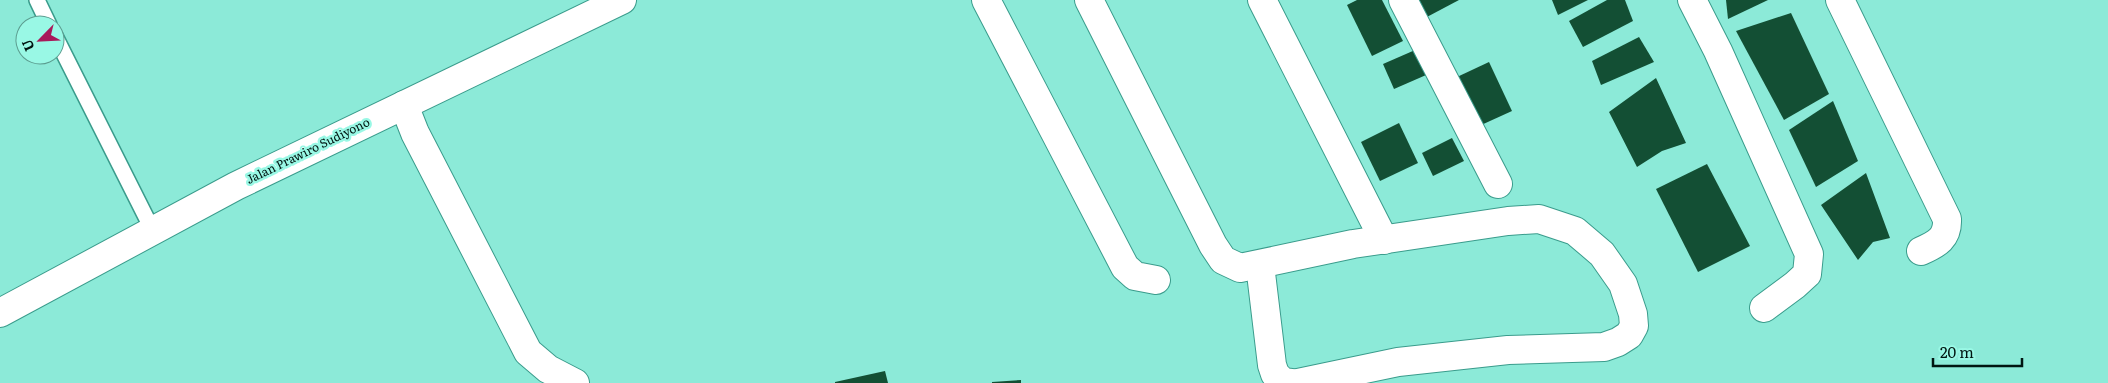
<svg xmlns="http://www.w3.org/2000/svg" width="2108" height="383" viewBox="0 0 2108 383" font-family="Literata,serif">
<rect width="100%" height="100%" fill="#8cead8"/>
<!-- building -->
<g fill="#134f34">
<polygon points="1357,0 1382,0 1403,41 1372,56 1347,5"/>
<polygon points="1415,0 1459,0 1425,18"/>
<polygon points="1552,0 1588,0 1558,15"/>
<polygon points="1607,0 1625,0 1633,21 1583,47 1569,21"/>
<polygon points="1726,0 1768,0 1728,19"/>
<polygon points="1791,13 1829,94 1784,120 1736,31"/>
<polygon points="1639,37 1654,62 1601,85 1592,61"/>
<polygon points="1422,47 1433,72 1394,89 1383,64"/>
<polygon points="1489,62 1512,111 1479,126 1457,77"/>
<polygon points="1656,78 1686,143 1662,151 1637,167 1609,112"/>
<polygon points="1833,101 1858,161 1816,187 1789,130"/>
<polygon points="1399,123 1418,163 1380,181 1361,142"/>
<polygon points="1452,138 1464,161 1433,176 1422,153"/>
<polygon points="1707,164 1750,246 1698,272 1656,189"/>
<polygon points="1866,173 1890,238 1873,242 1858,260 1821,205"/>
<polygon points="885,371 888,383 835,383 835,382"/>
<polygon points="1021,380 1021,383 992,383 992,382"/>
</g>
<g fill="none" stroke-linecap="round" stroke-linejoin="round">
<defs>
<g id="service">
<polyline points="37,0 49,25"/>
<polyline points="55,36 153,231"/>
</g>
<g id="minor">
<polyline points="986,0 1125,267 1135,276 1156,280"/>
<polyline points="1089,0 1213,245 1223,260 1240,268 1353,244 1508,221 1539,219 1575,231 1602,254 1623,284 1633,314 1634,326 1629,335 1618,342 1604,347 1508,350 1398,362 1298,383"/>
<polyline points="1262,0 1384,240"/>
<polyline points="1403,0 1498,184"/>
<polyline points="1692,0 1718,51 1809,254 1807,274 1795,285 1764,308"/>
<path d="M1840,0L1947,219C1948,238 1937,244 1921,251"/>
<polyline points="404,105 415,133 528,352 548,369 575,383"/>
<polyline points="1260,265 1272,365 1275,374 1283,382 1291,383"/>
<polyline points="0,313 236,186 622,0"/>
</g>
</defs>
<!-- service casing -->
<use href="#service" stroke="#3a9c8c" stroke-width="18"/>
<!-- minor casing -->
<use href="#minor" stroke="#3a9c8c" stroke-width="30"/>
<!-- service -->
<use href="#service" stroke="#fff" stroke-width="15"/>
<!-- minor -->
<use href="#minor" stroke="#fff" stroke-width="28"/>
</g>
<g text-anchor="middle" stroke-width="5" stroke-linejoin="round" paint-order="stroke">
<!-- street labels -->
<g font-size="12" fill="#001511" stroke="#99f8e5">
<text transform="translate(308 151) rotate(-26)" y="4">Jalan Prawiro Sudiyono</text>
</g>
</g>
<!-- north arrow -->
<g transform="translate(40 40) rotate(246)"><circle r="24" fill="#99f8e5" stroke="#5c9d90"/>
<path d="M0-4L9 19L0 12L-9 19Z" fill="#a81a5a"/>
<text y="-8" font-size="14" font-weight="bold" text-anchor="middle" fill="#001511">U</text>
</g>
<!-- scale -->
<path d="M1933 358v8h89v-8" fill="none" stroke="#001511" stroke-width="2.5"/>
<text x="1940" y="358" font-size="15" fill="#001511" stroke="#99f8e5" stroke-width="4" paint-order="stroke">20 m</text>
</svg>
